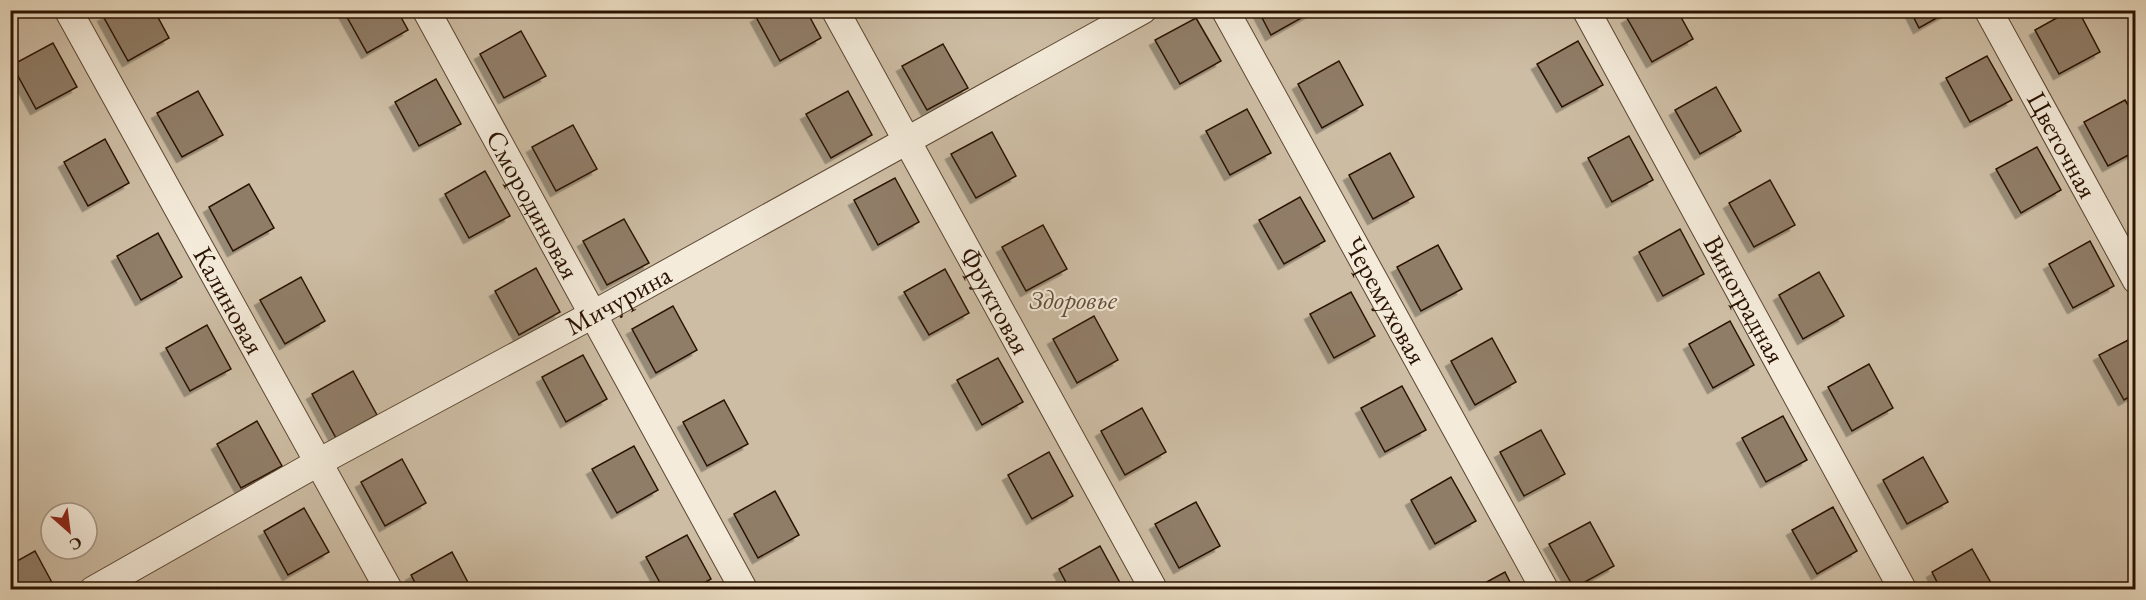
<svg xmlns="http://www.w3.org/2000/svg" width="2146" height="600" viewBox="0 0 2146 600" font-family="'EB Garamond',serif">
<defs>
<filter id="shadow"><feDropShadow dx="-5.5" dy="5.5" stdDeviation="0" flood-color="#0004"/></filter>
</defs>
<rect width="100%" height="100%" fill="#eee0c6"/>
<filter id="stains"><feTurbulence type="fractalNoise" baseFrequency=".00333" numOctaves="4"/><feColorMatrix values="0 0 0 0 .2 0 0 0 0 .09 0 0 0 0 .02 0 0 0 .5 -.17"/></filter>
<radialGradient id="worn" r=".72"><stop offset=".6" stop-color="#630" stop-opacity="0"/><stop offset="1" stop-color="#630" stop-opacity=".3"/></radialGradient>
<!-- green -->
<path fill="#cdbda4" stroke="#7c6852" stroke-width="1.5" fill-rule="evenodd" d="M10,11H2135V589H11ZM51,513H87V549H51Z"/>
<!-- building -->
<g fill="#907d67" stroke="#2a1200" stroke-width="1.5" filter="url(#shadow)">
<polygon points="114,10 154,10 169,38 128,61 103,16"/>
<polygon points="343,10 397,10 408,30 367,53"/>
<polygon points="767,10 806,10 821,38 780,61 756,17"/>
<polygon points="1258,10 1311,10 1312,12 1271,35"/>
<polygon points="1640,10 1677,10 1693,39 1652,62 1627,18"/>
<polygon points="1910,10 1951,10 1919,28"/>
<polygon points="2071,10 2078,10 2100,52 2059,74 2035,30"/>
<polygon points="1196,18 1221,61 1180,84 1155,40"/>
<polygon points="521,31 546,76 504,98 480,54"/>
<polygon points="1578,41 1603,85 1562,107 1537,64"/>
<polygon points="53,43 77,87 36,109 12,65"/>
<polygon points="943,44 968,88 927,110 902,66"/>
<polygon points="1987,56 2012,100 1970,122 1946,78"/>
<polygon points="1339,61 1363,105 1322,128 1298,84"/>
<polygon points="436,79 461,124 419,146 395,102"/>
<polygon points="1716,87 1741,131 1700,154 1675,110"/>
<polygon points="198,91 223,135 182,157 157,113"/>
<polygon points="848,91 872,135 831,158 806,114"/>
<polygon points="2125,100 2136,118 2136,151 2108,166 2084,122"/>
<polygon points="1247,109 1271,153 1230,175 1206,131"/>
<polygon points="573,125 597,169 556,191 532,147"/>
<polygon points="992,132 1016,176 976,198 951,154"/>
<polygon points="1629,136 1653,180 1612,202 1588,158"/>
<polygon points="105,139 129,183 88,206 64,162"/>
<polygon points="2037,147 2061,190 2021,213 1996,169"/>
<polygon points="1390,153 1414,197 1373,219 1349,175"/>
<polygon points="485,171 510,216 469,238 445,194"/>
<polygon points="895,178 919,222 878,245 854,200"/>
<polygon points="1770,180 1795,225 1754,247 1729,203"/>
<polygon points="249,184 274,228 233,251 209,207"/>
<polygon points="1300,197 1325,241 1284,264 1259,220"/>
<polygon points="624,219 649,263 607,285 583,241"/>
<polygon points="1043,225 1067,269 1026,291 1002,247"/>
<polygon points="1680,229 1704,274 1663,296 1639,252"/>
<polygon points="158,233 182,277 141,300 117,256"/>
<polygon points="2090,241 2114,286 2073,308 2049,264"/>
<polygon points="1438,245 1462,289 1421,311 1397,267"/>
<polygon points="536,268 560,312 519,335 495,291"/>
<polygon points="945,269 969,313 929,335 904,292"/>
<polygon points="1819,272 1844,316 1803,339 1779,295"/>
<polygon points="301,277 325,321 285,344 260,300"/>
<polygon points="1351,292 1375,336 1334,358 1310,314"/>
<polygon points="673,306 697,350 656,373 632,329"/>
<polygon points="1094,316 1118,360 1077,383 1053,339"/>
<polygon points="1730,321 1754,365 1713,388 1689,344"/>
<polygon points="207,325 231,369 190,391 166,348"/>
<polygon points="2136,336 2136,393 2124,400 2099,355"/>
<polygon points="1492,338 1516,382 1475,405 1451,361"/>
<polygon points="583,355 607,399 566,422 542,377"/>
<polygon points="998,358 1023,402 982,425 957,380"/>
<polygon points="1869,364 1893,408 1852,431 1828,387"/>
<polygon points="353,371 377,415 336,438 312,394"/>
<polygon points="1402,386 1426,430 1385,452 1361,408"/>
<polygon points="724,400 748,444 707,466 683,422"/>
<polygon points="1142,408 1166,452 1125,475 1101,431"/>
<polygon points="1783,416 1807,460 1766,482 1742,438"/>
<polygon points="257,421 282,466 241,488 217,444"/>
<polygon points="1541,430 1565,474 1524,496 1500,452"/>
<polygon points="634,446 658,490 617,513 592,469"/>
<polygon points="1049,452 1073,496 1032,519 1008,475"/>
<polygon points="1923,457 1948,502 1907,524 1883,480"/>
<polygon points="402,459 426,503 385,526 361,482"/>
<polygon points="1451,477 1476,521 1435,544 1411,500"/>
<polygon points="775,491 799,535 758,558 734,514"/>
<polygon points="1196,502 1220,546 1179,568 1155,524"/>
<polygon points="1833,507 1857,551 1817,574 1792,530"/>
<polygon points="304,508 329,552 288,575 264,531"/>
<polygon points="1590,522 1614,566 1574,588 1549,544"/>
<polygon points="687,535 711,579 692,590 664,590 646,557"/>
<polygon points="1100,546 1124,590 1070,590 1059,569"/>
<polygon points="1972,549 1995,590 1941,590 1932,572"/>
<polygon points="35,551 56,590 10,590 10,565"/>
<polygon points="452,552 472,590 419,590 411,575"/>
<polygon points="1505,572 1514,590 1472,590"/>
</g>
<g fill="none" stroke-linecap="round" stroke-linejoin="round">
<defs>
<g id="minor">
<path id="s1" d="M68,10L389,590"/>
<path id="s2" d="M426,10L744,590"/>
<path id="s3" d="M835,10L1154,590"/>
<path id="s4" d="M1225,10L1545,590"/>
<path id="s5" d="M1586,10L1903,590"/>
<path id="s6" d="M1988,10L2136,280"/>
<path id="s7" d="M93,590L319,462L592,315L1143,10"/>
</g>
</defs>
<!-- minor casing -->
<use href="#minor" stroke="#5b4632" stroke-width="29"/>
<!-- minor -->
<use href="#minor" stroke="#f4ebda" stroke-width="27"/>
</g>
<g text-anchor="middle" stroke-width="4.5" stroke-linejoin="round" paint-order="stroke">
<!-- street labels -->
<g font-size="27" fill="#2a1200" stroke="#f4ebda">
<text dy="9" stroke="none"><textPath href="#s6" startOffset="154">Цветочная</textPath></text>
<text dy="9" stroke="none"><textPath href="#s2" startOffset="222">Смородиновая</textPath></text>
<text dy="9" stroke="none"><textPath href="#s1" startOffset="332">Калиновая</textPath></text>
<text dy="9" stroke="none"><textPath href="#s7" startOffset="600">Мичурина</textPath></text>
<text dy="9" stroke="none"><textPath href="#s3" startOffset="332">Фруктовая</textPath></text>
<text dy="9" stroke="none"><textPath href="#s4" startOffset="332">Черемуховая</textPath></text>
<text dy="9" stroke="none"><textPath href="#s5" startOffset="330">Виноградная</textPath></text>
</g>
<!-- park labels -->
<g font-size="27" font-style="italic" fill="#634e39" stroke="#f4ebda">
<text x="1073" y="309">Здоровье</text>
</g>
</g>
<!-- margin -->
<rect width="2146" height="600" fill="none" stroke="#eee0c6" stroke-width="36"/>
<rect x="12" y="12" width="2122" height="576" fill="none" stroke="#2a1200" stroke-width="3"/>
<rect x="18" y="18" width="2110" height="564" fill="none" stroke="#2a1200" stroke-width="1.5"/>
<!-- north arrow -->
<g transform="translate(69 531) rotate(152)"><circle r="28" fill="#f4ebda" stroke="#a39483" stroke-width="1.5"/>
<path d="M0-4.5L10 22L0 15L-10 22Z" fill="#8f2418"/>
<text y="-9" font-size="16" font-weight="bold" text-anchor="middle" fill="#2a1200">С</text>
</g>
<rect width="100%" height="100%" filter="url(#stains)"/>
<rect width="100%" height="100%" fill="url(#worn)"/>
</svg>
